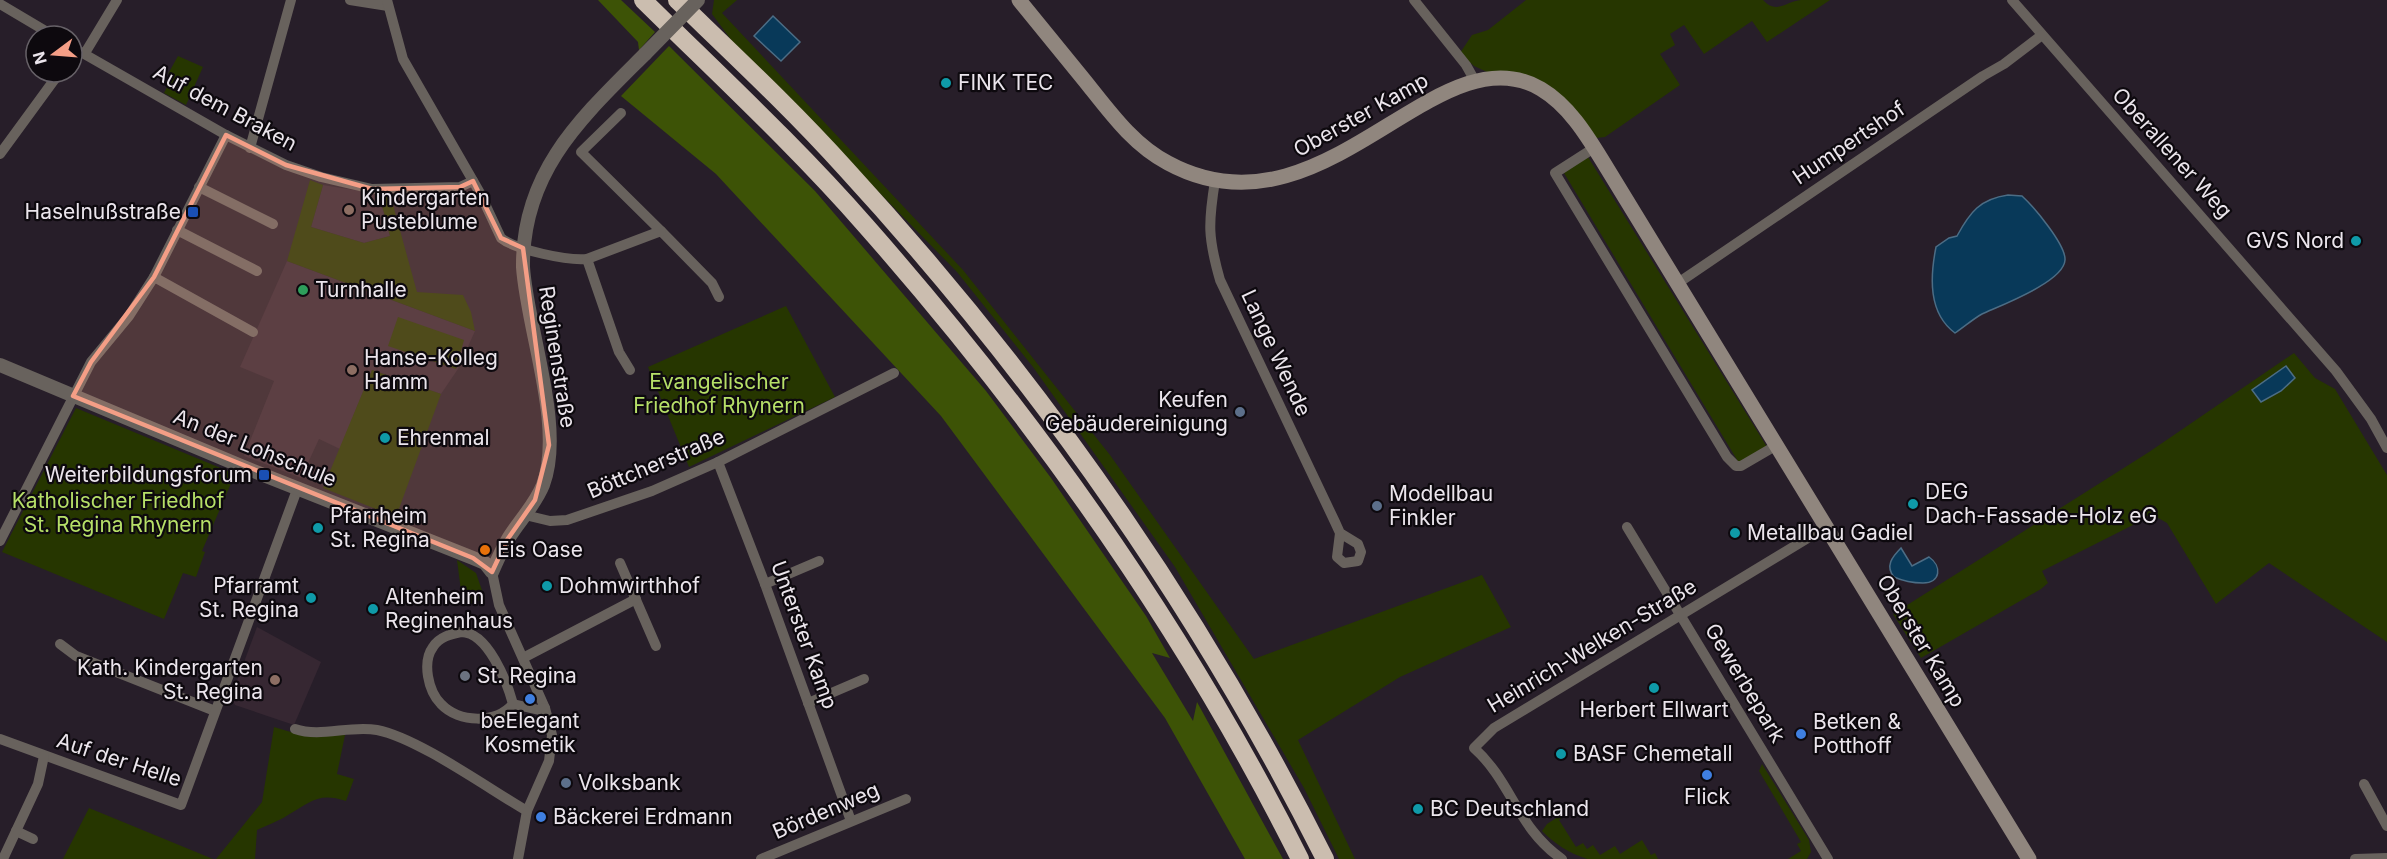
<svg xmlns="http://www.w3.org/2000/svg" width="2387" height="859" viewBox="0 0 2387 859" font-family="Inter,sans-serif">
<rect width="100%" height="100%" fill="#271e29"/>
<!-- education -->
<g fill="#362732">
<polygon points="323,185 379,194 390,236 364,243 311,227"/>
<polygon points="287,261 475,331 458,369 441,394 372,370 340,449 319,439 301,478 244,456 274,381 240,367"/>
<polygon points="257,627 321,662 294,725 235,705 231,697"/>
</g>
<!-- green -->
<g fill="#263600">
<polygon points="714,0 737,0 722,13 963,270 1110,455 1254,659 1482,575 1511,627 1400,677 1298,740 1355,859 1339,859 1304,788 1175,567 1033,367 957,272 735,45 712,14"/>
<path d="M1526,0H1763C1777,15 1786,1 1801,0C1811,0 1821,0 1830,0L1767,42L1752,21L1704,54L1684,25L1670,34L1675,45L1660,54L1680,85L1605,137L1596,138L1550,87L1518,73L1487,72L1474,66L1460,53L1472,35L1488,30Z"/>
<polygon points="178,56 203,67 186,105 164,93 172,77 168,74"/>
<polygon points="1588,157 1767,447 1739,463 1564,173"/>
<polygon points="310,180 323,185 311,227 364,243 390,236 379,194 390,194 417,292 463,295 471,312 475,331 287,261"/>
<polygon points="786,306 835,397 689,467 648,367"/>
<polygon points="398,317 464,340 456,369 388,346"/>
<polygon points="2294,353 2315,378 2335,389 2387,475 2387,642 2269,563 2216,604 2167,523 2153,515 2141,517 2133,525 2042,571 2048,583 2041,589 1921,658 1893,614 2149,452"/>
<polygon points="372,370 441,394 396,517 323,488"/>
<polygon points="76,408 235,474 202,551 205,552 196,577 183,573 164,619 2,552"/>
<polygon points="457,560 476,573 485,599 463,606"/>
<path d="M274,727L304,736L345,735L337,774L354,779L346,801C318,792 311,802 288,815C279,821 267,825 257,830L255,859H216L262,802Z"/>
<polygon points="1762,764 1809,840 1811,852 1807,859 1788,859 1801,851 1797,844 1801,842 1759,771"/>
<polygon points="89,808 213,859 63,859"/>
<path d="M1564,813L1565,815L1559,820L1576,847L1583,843L1587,849L1593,845L1600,855L1615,846L1620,854L1642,840L1651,855L1655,853L1658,859H1587C1569,853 1555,844 1542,831L1547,824Z"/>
</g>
<!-- forest -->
<g fill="#3d5306">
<polygon points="598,0 621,0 655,32 639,50 638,42"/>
<polygon points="669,46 815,191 986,391 1051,478 1146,616 1170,658 1152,653 1193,721 1197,702 1283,859 1245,859 1165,718 941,416 716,174 621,96"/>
</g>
<!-- water -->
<g fill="#083959" stroke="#4c6d85" stroke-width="1.5">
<polygon points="773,16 800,42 781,61 754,36"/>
<path d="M2008,195L2022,196C2034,207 2066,245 2065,260C2064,282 1999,306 1982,314C1973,319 1964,327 1955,333C1928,313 1930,277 1936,247L1949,238L1957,236C1970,212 1980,199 2008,195Z"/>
<polygon points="2286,366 2295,378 2281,391 2261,402 2252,390"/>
<path d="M1901,548L1912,566L1929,557C1942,566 1941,583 1923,583C1914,583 1903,581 1894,577C1885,566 1892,557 1901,548Z"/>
</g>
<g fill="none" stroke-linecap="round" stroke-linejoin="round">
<!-- minor -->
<g stroke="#68625d" stroke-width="10">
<polyline points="350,0 388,6"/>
<path d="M387,0L403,59L480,193L501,238C516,250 568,261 587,259L661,231L712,283L719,297"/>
<polyline points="1414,0 1466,65 1475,81"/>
<polyline points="2012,0 2336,371 2371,419 2387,448"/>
<polyline points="0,4 54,36"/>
<polyline points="72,47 226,135 286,165 321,177 372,189 460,187 473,181"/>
<polyline points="85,53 117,0"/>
<polyline points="621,113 581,152 661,231"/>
<polyline points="250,148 291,0"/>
<polyline points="1594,148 1555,173 1727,457 1736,466 1741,466 1777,445"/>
<polyline points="0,154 60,72"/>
<path d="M1215,181C1208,224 1208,238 1220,280L1335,522L1340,533L1337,557L1344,563L1358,561L1361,552L1358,544L1340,533"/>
<polyline points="199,187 273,224"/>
<polyline points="177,230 257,271"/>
<polyline points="587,259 619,352 630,370"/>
<polyline points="154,277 253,332"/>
<polyline points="1678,283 1983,76 2004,64 2042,35"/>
<polyline points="718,462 765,584 851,821"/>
<polyline points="525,515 550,521 567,520 652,491 718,462 894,373"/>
<polyline points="1627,527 1828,859"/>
<polyline points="0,541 91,362 129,316 154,277 226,135"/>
<polyline points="620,563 656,646"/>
<polyline points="492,572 499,605 545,708 552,735 549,761 527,811 518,859"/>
<polyline points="765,584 819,561"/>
<path d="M461,632C488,632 507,682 513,704C496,724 459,723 441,704C428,691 422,662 433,647C439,637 451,634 461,632Z"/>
<polyline points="60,644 76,656 215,711"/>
<polyline points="523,658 636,599"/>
<polyline points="808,703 864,679"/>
<polyline points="513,704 539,710 545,708"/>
<path d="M295,729C321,738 349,725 377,730C418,738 489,789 527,811"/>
<polyline points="0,739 181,805 298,487"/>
<polyline points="2364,784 2387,826"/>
<polyline points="16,831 33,839"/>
<polyline points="3,859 38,784 44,756"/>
<polyline points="761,859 906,799"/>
<path d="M1562,859C1517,828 1512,782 1474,748L1494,728L1826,527"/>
<polyline points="2355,859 2387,858"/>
</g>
<!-- tertiary -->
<path stroke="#68625d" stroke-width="14" d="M0,365L241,466L473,558L485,563L492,572C497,561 502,549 508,539C519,521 535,505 543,485C565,427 527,329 523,267C522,171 582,117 645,54"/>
<!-- secondary -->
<path stroke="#90867e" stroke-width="15" d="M1019,0C1041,27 1063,54 1085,81C1109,111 1133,145 1168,163C1323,247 1436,27 1541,89C1568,105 1586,134 1602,160L2029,859"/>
<!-- motorway -->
<g stroke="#cbbdaf" stroke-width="18">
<path d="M643,0C718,74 796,146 866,226C1036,419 1185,629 1300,859"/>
<path d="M677,0C734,55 793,110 846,169C1036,376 1199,608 1325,859"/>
</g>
<!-- tertiary-bridge -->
<polyline stroke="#68625d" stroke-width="14" points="645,54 698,0"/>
</g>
<!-- marked area -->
<path fill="#f49e86" fill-opacity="0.2" stroke="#f49e86" stroke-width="4.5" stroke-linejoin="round" d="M226,135L286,165L372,189L460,187L473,181L501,238L523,248L549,445L535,500L507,540L492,572L473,558L73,396L91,362L154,277Z"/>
<!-- markers -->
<g fill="#0f9aa8" stroke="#0d090e" stroke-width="2">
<circle cx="946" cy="83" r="6"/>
<circle cx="2356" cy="241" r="6"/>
<circle cx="385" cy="438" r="6"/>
<circle cx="1913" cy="504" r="6"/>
<circle cx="318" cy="528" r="6"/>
<circle cx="1735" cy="533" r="6"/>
<circle cx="547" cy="586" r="6"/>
<circle cx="311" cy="598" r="6"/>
<circle cx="373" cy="609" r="6"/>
<circle cx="1654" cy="688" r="6"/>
<circle cx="1561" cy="754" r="6"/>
<circle cx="1418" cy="809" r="6"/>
</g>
<g fill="#8d6e63" stroke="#0d090e" stroke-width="2">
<circle cx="349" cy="210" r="6"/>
<circle cx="352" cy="370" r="6"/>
<circle cx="275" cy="680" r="6"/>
</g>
<g fill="#1a4fb4" stroke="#0d090e" stroke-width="2">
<rect x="187" y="206" width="12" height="12" rx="3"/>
<rect x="258" y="469" width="12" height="12" rx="3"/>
</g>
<circle fill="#2e9e5b" stroke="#0d090e" stroke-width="2" cx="303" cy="290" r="6"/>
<g fill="#5c6f8a" stroke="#0d090e" stroke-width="2">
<circle cx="1240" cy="412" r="6"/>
<circle cx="1377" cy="506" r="6"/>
<circle cx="566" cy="783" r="6"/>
</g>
<circle fill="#e8710a" stroke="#0d090e" stroke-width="2" cx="485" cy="550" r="6"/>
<circle fill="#6b7280" stroke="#0d090e" stroke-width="2" cx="465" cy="676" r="6"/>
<g fill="#3f7fe0" stroke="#0d090e" stroke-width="2">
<circle cx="530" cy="699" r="6"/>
<circle cx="1801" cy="734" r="6"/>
<circle cx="1707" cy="775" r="6"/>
<circle cx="541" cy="817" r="6"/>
</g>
<g text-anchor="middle" stroke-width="4.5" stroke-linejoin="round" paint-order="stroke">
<!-- poi labels -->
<g font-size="21" fill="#ebe5ec" stroke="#0d090e" text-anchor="start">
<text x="958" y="90">FINK TEC</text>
<text x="361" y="205">Kindergarten<tspan x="361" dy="24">Pusteblume</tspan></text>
<text x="181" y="219" text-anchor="end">Haselnußstraße</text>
<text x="2344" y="248" text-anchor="end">GVS Nord</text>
<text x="315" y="297">Turnhalle</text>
<text x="364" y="365">Hanse-Kolleg<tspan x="364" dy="24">Hamm</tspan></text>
<text x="1228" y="407" text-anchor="end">Keufen<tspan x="1228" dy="24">Gebäudereinigung</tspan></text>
<text x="397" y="445">Ehrenmal</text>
<text x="252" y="482" text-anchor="end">Weiterbildungsforum</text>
<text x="1925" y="499">DEG<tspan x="1925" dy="24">Dach-Fassade-Holz eG</tspan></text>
<text x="1389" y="501">Modellbau<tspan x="1389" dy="24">Finkler</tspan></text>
<text x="330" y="523">Pfarrheim<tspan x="330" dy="24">St. Regina</tspan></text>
<text x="1747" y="540">Metallbau Gadiel</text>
<text x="497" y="557">Eis Oase</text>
<text x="299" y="593" text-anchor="end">Pfarramt<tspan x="299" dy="24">St. Regina</tspan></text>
<text x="559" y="593">Dohmwirthhof</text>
<text x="385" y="604">Altenheim<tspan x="385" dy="24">Reginenhaus</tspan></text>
<text x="263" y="675" text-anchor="end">Kath. Kindergarten<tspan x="263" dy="24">St. Regina</tspan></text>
<text x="477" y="683">St. Regina</text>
<text x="1654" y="717" text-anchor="middle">Herbert Ellwart</text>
<text x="530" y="728" text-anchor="middle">beElegant<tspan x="530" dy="24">Kosmetik</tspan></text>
<text x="1813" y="729">Betken &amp;<tspan x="1813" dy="24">Potthoff</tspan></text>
<text x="1573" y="761">BASF Chemetall</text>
<text x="578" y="790">Volksbank</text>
<text x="1707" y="804" text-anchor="middle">Flick</text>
<text x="1430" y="816">BC Deutschland</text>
<text x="553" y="824">Bäckerei Erdmann</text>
</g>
<!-- street labels -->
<g font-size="21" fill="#ebe5ec" stroke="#0d090e">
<text transform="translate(225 108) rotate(28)" y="7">Auf dem Braken</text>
<text transform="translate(1361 115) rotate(-29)" y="7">Oberster Kamp</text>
<text transform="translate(1849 143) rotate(-34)" y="7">Humpertshof</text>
<text transform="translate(2172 153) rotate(48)" y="7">Oberallener Weg</text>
<text transform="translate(1276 353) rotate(65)" y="7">Lange Wende</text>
<text transform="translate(557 357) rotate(81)" y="7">Reginenstraße</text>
<text transform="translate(255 448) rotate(22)" y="7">An der Lohschule</text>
<text transform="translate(656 464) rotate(-23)" y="7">Böttcherstraße</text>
<text transform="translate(804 635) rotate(70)" y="7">Unterster Kamp</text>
<text transform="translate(1921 641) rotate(59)" y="7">Oberster Kamp</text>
<text transform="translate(1592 646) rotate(-31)" y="7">Heinrich-Welken-Straße</text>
<text transform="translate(1745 683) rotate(59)" y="7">Gewerbepark</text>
<text transform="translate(119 760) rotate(18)" y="7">Auf der Helle</text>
<text transform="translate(826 811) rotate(-23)" y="7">Bördenweg</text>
</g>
<!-- park labels -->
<g font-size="21" fill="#b6df68" stroke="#0d090e">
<text x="719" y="389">Evangelischer<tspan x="719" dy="24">Friedhof Rhynern</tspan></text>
<text x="118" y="508">Katholischer Friedhof<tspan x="118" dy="24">St. Regina Rhynern</tspan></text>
</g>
</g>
<!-- north arrow -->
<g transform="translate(54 54) rotate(254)"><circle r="28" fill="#0d090e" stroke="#666167" stroke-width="1.5"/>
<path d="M0-4.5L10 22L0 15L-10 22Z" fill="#f49e86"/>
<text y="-9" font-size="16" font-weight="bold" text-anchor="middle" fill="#ebe5ec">N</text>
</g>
</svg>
